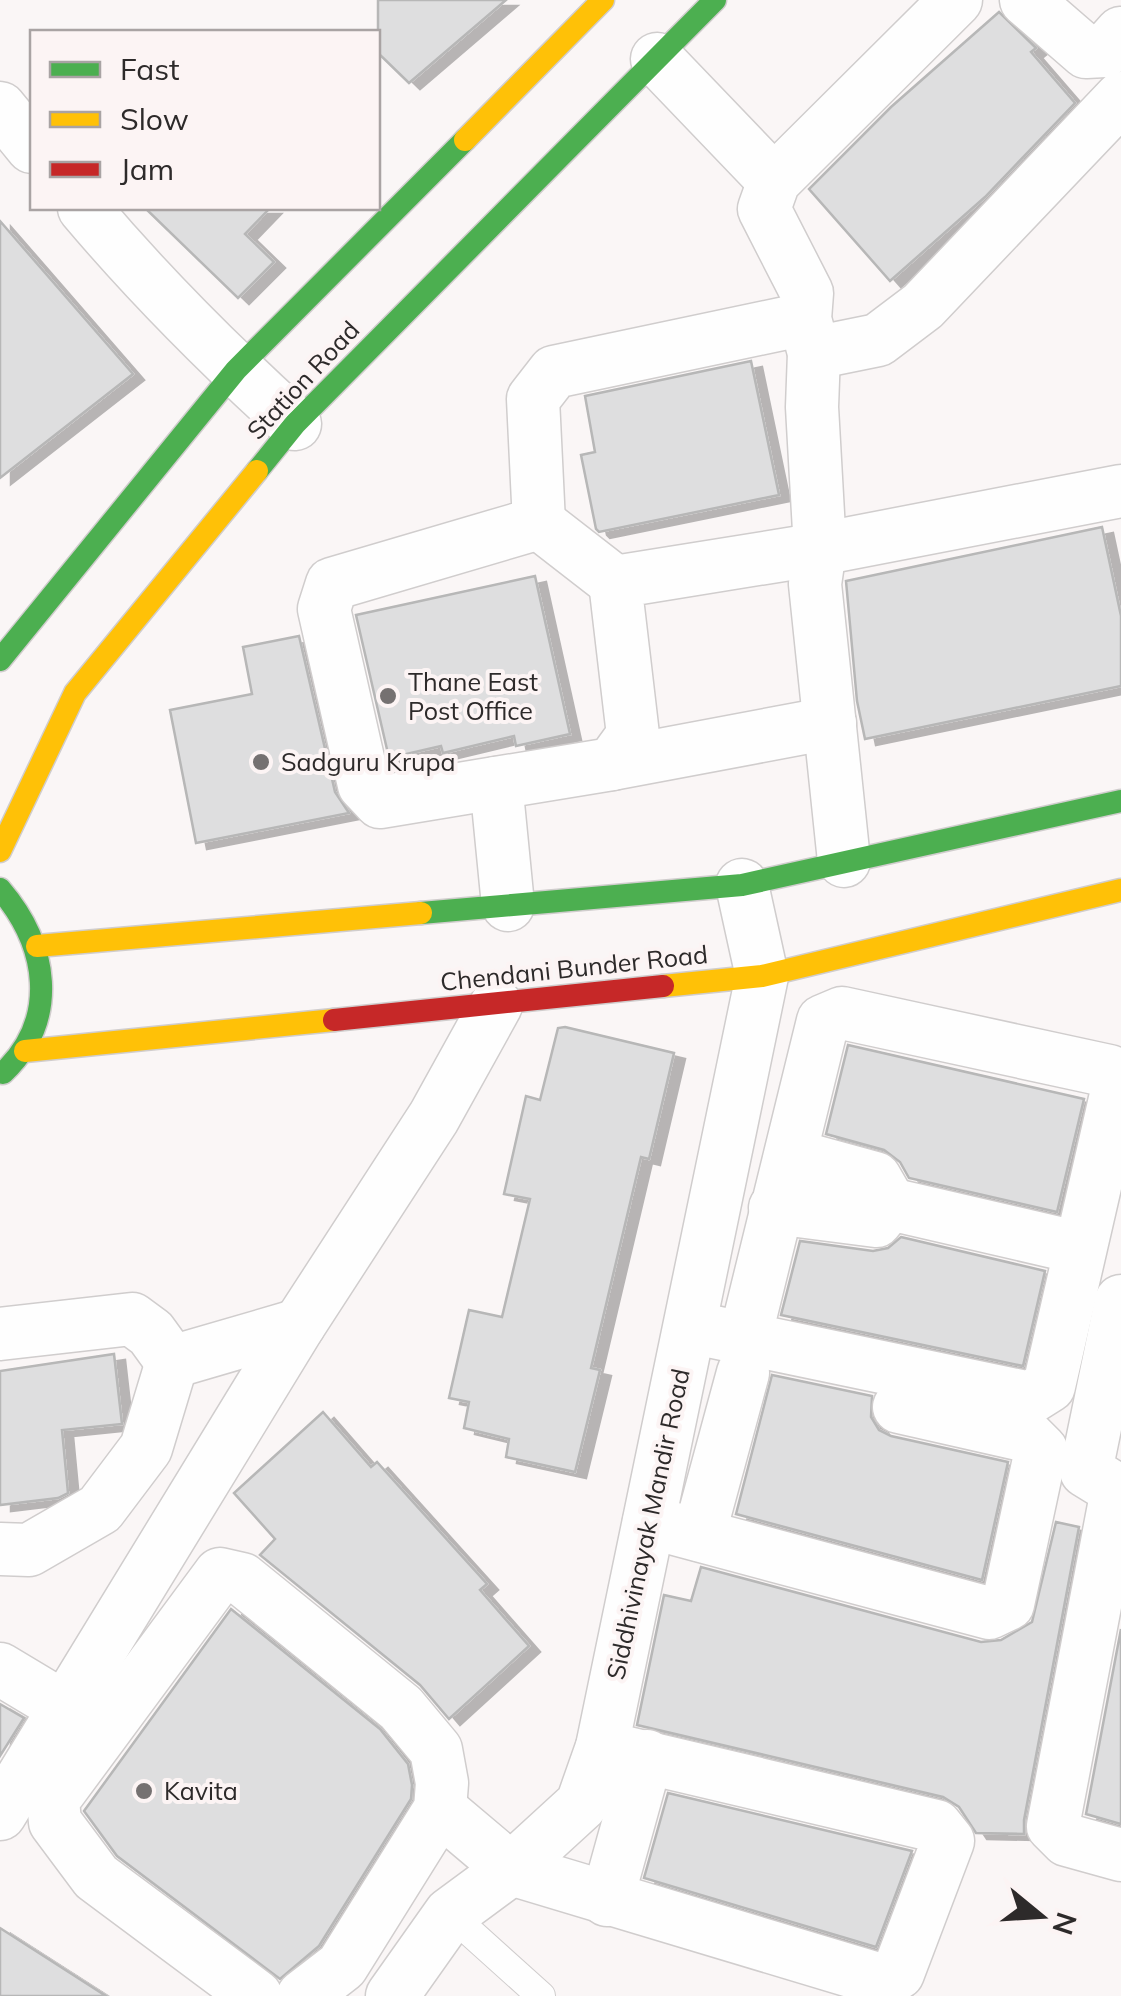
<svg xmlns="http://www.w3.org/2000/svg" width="1121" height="1996" viewBox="0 0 1121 1996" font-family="Mulish,sans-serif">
<defs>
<filter id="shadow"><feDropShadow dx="11" dy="6" stdDeviation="0" flood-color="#0004"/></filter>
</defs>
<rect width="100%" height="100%" fill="#faf6f6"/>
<!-- building -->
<g fill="#dededf" stroke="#b7b7b7" stroke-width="2.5" filter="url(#shadow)">
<polygon points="378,0 506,0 409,83 378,53"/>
<polygon points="999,12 1036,48 1031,52 1075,103 985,197 890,281 809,189 891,107"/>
<polygon points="145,208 270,208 245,234 274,262 238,298"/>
<polygon points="0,221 133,374 0,478"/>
<polygon points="751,361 779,495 599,532 596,529 581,455 595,452 585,396"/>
<polygon points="1102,527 1121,616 1121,686 865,739 857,701 846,581"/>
<polygon points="535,576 570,734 516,746 514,736 443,753 441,746 389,758 356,615"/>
<polygon points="299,636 335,792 349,813 196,843 170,710 252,694 243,647"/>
<polygon points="565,1027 674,1053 649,1159 641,1157 591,1368 600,1370 575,1472 506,1457 509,1439 464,1428 469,1402 449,1398 469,1310 502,1317 530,1199 504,1194 526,1096 540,1100 558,1028"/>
<polygon points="848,1045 1084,1099 1057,1212 909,1178 900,1162 884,1150 826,1134"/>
<polygon points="901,1237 1045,1271 1023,1366 781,1315 800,1241 873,1251 888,1248"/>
<polygon points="114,1354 122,1424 62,1430 68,1493 58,1498 0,1505 0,1371"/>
<polygon points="772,1375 872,1396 871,1417 879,1430 891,1436 1008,1462 982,1580 736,1514"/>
<polygon points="323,1412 371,1467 377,1462 487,1584 480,1590 529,1646 449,1719 420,1685 260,1555 275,1539 234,1493"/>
<polygon points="1056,1522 1079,1527 1024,1820 1024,1834 976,1833 959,1807 943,1797 637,1725 664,1595 691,1601 701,1567 981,1642 1001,1640 1032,1622"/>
<polygon points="231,1609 380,1729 408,1764 412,1785 411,1799 319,1946 280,1979 117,1856 84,1811"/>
<polygon points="1121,1629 1121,1824 1086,1814"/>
<polygon points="0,1704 24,1718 0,1756"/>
<polygon points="668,1793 912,1851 876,1947 644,1878"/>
<polygon points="0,1928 106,1996 0,1996"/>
</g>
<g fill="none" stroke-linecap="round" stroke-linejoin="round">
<defs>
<polyline id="lane" points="450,1914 541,1996"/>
<g id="street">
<polyline points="1026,0 1086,52 1105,51 1121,33"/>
<polyline points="657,59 774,181"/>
<polyline points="0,108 32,147"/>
<path d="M84,208C149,285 220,356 295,424"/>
<polyline points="805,319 554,372 533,399 539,523 332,584 324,609 364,785 380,802 612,764 633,735 615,582 820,549 1121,491"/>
<polyline points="814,353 878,340 923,306 1121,98"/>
<polyline points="539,523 615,582"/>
<polyline points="612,764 830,723"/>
<polyline points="496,783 508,905"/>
<polyline points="844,861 815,584 820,549 812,407 814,353 805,319 807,293 764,209 774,181 956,0"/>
<polyline points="791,1155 875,1178 890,1204"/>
<polyline points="775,1208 876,1221 890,1204 1080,1248"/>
<polyline points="1121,1301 1086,1471 1117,1490 1053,1826 1067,1840 1121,1855"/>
<polyline points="690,1327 1030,1398 1049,1386 1118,1086 1109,1071 842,1013 823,1021 745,1338"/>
<polyline points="0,1334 132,1319 151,1333 172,1362"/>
<polyline points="172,1362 299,1325"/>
<polyline points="649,1522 989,1613 1008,1604 1041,1450 1027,1436 899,1407"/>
<polyline points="699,1535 743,1373"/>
<polyline points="0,1549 29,1550 100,1509 146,1448 172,1362"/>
<polyline points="0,1669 65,1708"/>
<polyline points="440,1809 511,1869 884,1981 898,1973 948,1841 936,1826 602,1747"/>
<polyline points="0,1814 299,1325 434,1117 496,1005"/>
<polyline points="607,1900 647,1756"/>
<polyline points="256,1996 96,1877 55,1822 53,1800 220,1574 242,1579 401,1708 436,1750 442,1783 440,1809 342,1966 303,1996"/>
<polyline points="392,1996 450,1914 511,1869 582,1804 602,1747 762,976 742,885"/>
</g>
<g id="fast">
<polyline points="257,471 295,424 715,0"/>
<polyline points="0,660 236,370 465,140"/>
<path d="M0,889C48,945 60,1019 3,1073"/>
<polyline points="421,913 742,885 1121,801"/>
</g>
<g id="slow">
<polyline points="465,140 603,0"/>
<polyline points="0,851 75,693 257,471"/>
<polyline points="37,946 421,913"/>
<polyline points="663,986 762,976 1121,890"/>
<polyline points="25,1051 334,1020"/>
</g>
<polyline id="jam" points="334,1020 663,986"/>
</defs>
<!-- lane casing -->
<use href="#lane" stroke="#d0cdcd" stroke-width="30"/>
<!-- street casing -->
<use href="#street" stroke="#d0cdcd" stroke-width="55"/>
<!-- fast casing -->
<use href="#fast" stroke="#d0cdcd" stroke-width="25"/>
<!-- slow casing -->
<use href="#slow" stroke="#d0cdcd" stroke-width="25"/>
<!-- jam casing -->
<use href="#jam" stroke="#d0cdcd" stroke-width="25"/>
<!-- lane -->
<use href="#lane" stroke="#fefefe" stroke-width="28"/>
<!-- street -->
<use href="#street" stroke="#fefefe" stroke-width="52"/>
<!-- fast -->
<use href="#fast" stroke="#4caf50" stroke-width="22"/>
<!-- slow -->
<use href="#slow" stroke="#ffc107" stroke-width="22"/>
<!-- jam -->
<use href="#jam" stroke="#c62828" stroke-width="22"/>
</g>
<!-- markers -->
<g fill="#757171" stroke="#fcf4f4" stroke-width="4">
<circle cx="388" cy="696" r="10"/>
<circle cx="261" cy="762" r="10"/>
<circle cx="144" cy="1791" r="10"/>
</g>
<g text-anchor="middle" stroke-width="8" stroke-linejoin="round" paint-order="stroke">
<!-- street labels -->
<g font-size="25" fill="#2d2a2a" stroke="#fcf4f4">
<text transform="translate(303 380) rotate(-47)" y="9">Station Road</text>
<text transform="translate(574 968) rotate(-6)" y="9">Chendani Bunder Road</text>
<text transform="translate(648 1524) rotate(-78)" y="9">Siddhivinayak Mandir Road</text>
</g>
<!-- poi labels -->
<g font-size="25" fill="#2d2a2a" stroke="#fcf4f4" text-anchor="start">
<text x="408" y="691">Thane East<tspan x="408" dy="29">Post Office</tspan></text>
<text x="281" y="771">Sadguru Krupa</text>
<text x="164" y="1800">Kavita</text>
</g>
</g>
<!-- legend -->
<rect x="30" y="30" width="350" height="180" fill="#fcf4f4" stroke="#a9a3a3" stroke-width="2.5"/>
<rect x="50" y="62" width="50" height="15" fill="#4caf50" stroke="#a9a3a3" stroke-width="2.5"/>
<text x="120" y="80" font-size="30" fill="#2d2a2a">Fast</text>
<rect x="50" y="112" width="50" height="15" fill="#ffc107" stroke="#a9a3a3" stroke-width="2.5"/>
<text x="120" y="130" font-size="30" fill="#2d2a2a">Slow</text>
<rect x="50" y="162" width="50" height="15" fill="#c62828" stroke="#a9a3a3" stroke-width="2.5"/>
<text x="120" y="180" font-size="30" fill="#2d2a2a">Jam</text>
<!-- north arrow -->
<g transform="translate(1041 1916) rotate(108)" stroke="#fcf4f4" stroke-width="8" paint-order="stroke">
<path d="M0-8L18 38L0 25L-18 38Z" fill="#2d2a2a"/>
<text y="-15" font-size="28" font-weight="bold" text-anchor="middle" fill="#2d2a2a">N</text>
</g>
</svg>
